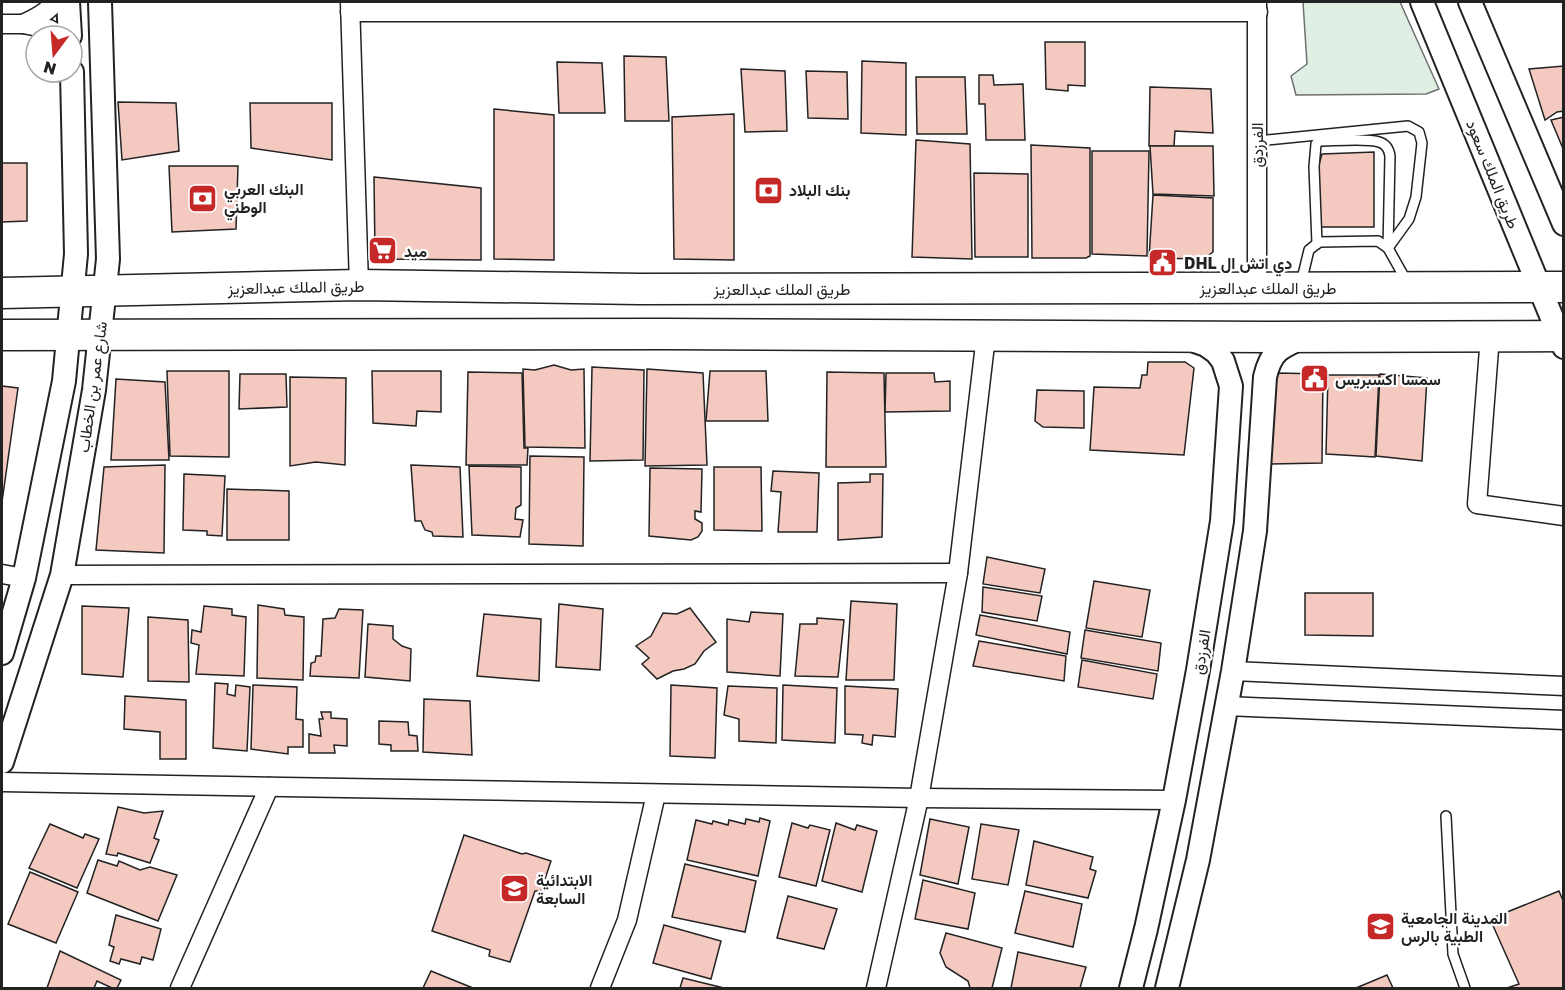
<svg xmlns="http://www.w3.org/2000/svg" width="1565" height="990" viewBox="0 0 1565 990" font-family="'Golos Text',Vazirmatn,sans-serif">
<rect width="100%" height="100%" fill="#fff"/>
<!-- green -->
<polygon fill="#e0efe3" stroke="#6f6f6f" stroke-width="1.5" points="1303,2 1400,2 1439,89 1426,94 1296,95 1291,76 1307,64"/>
<!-- building -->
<g fill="#f3c9c0" stroke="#222" stroke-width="1.5">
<polygon points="1045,42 1085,42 1085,86 1068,85 1068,91 1046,89"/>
<polygon points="624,56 666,57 669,121 625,121"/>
<polygon points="862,61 906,63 906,135 861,133"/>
<polygon points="557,62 602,63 605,113 559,113"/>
<polygon points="1564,66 1564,111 1557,112 1545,120 1529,69"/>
<polygon points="741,69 785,71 787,131 745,132"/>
<polygon points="806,71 847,72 848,119 808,118"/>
<polygon points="979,75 993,75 994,85 1023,84 1025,140 986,140 985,104 979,104"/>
<polygon points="916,77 965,77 967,134 917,134"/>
<polygon points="1150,87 1211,89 1213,133 1175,131 1174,146 1149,146"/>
<polygon points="118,102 176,103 179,151 122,160"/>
<polygon points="250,103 332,103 332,160 251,148"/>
<polygon points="494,109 554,115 554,260 494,259"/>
<polygon points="734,114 734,260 674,259 672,117"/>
<polygon points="1564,117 1564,151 1551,120"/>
<polygon points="916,140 970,144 972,259 912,257"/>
<polygon points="1031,145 1090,148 1090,256 1086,258 1032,258"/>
<polygon points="1150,146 1213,146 1214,196 1153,194"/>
<polygon points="1092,151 1149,151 1147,256 1092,254"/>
<polygon points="1374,152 1374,227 1317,227 1315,178 1322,154"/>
<polygon points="2,163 27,163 27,221 2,222"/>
<polygon points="169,166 238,166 236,229 172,232"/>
<polygon points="974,173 1028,174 1028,257 975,257"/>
<polygon points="374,177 481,188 481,260 383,259 375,255"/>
<polygon points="1153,195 1213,198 1213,252 1204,259 1149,258"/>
<polygon points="1148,362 1185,362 1194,368 1184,455 1090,450 1094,387 1140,388 1142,375 1147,375"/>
<polygon points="554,365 571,370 584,369 585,448 525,447 523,369 535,370"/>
<polygon points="592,367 644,370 643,460 590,461"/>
<polygon points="647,369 703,373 707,465 645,466"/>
<polygon points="167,371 229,371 229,457 170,456"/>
<polygon points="372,371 441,371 441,412 417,411 416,426 373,423"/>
<polygon points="710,371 766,371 768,421 706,421"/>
<polygon points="468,372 522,373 524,448 528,448 527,465 466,465"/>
<polygon points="827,372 884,373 886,467 826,467"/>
<polygon points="886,373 934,373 935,382 950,381 950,411 885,412"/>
<polygon points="1277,373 1323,374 1322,463 1269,464"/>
<polygon points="240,374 286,374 287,407 239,409"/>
<polygon points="1380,374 1427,378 1422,461 1376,456"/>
<polygon points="1328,375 1379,375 1375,457 1326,454"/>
<polygon points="290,377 346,378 345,465 316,462 290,466"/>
<polygon points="116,379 165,382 169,460 111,460"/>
<polygon points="2,386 18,388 2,502"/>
<polygon points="1037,390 1084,391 1084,428 1043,427 1035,421"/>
<polygon points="530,456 584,457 583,546 529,544"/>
<polygon points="165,465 164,553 96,550 104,467"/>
<polygon points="411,465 460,467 463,537 433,536 432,532 425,530 421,521 415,521"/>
<polygon points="469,466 521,467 521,505 516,508 515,519 523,520 520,537 472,535"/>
<polygon points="714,467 761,467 762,531 714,530"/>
<polygon points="650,468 702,469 701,512 695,511 695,519 702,523 702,531 698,537 691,540 649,536"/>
<polygon points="773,471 819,473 817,532 778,532 781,492 771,491"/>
<polygon points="184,474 225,476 222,536 207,535 207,531 183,530"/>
<polygon points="870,474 883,474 882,537 838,540 838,483 870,482"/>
<polygon points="227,489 289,491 289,540 227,540"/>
<polygon points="987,557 1045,569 1040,593 983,584"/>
<polygon points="1094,581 1150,590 1142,637 1086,628"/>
<polygon points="983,587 1042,596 1037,621 982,612"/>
<polygon points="1305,593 1373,593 1373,636 1305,635"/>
<polygon points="851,601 897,604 894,680 846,680"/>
<polygon points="559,604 603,609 600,670 556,667"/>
<polygon points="258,605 284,609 285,615 304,617 303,680 257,678"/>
<polygon points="82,606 129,608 123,677 82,674"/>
<polygon points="204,606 232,609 232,615 246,617 244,676 196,674 199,645 191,643 192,630 201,632"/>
<polygon points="690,608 716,642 704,651 695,664 684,669 673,671 657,679 642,664 649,658 636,646 651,636 663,613 677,614"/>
<polygon points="339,609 363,610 359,678 310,676 311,663 315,662 316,656 321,656 323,619 335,618"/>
<polygon points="751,612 783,614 780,676 727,672 727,619 749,622"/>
<polygon points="484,614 541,619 539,681 477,676"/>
<polygon points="980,615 1070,632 1067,654 976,635"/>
<polygon points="148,617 188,620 189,682 148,681"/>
<polygon points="817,618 844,620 838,677 795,676 800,624 817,624"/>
<polygon points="368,624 393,626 393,639 402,646 411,649 410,681 365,677"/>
<polygon points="1085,630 1161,643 1158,671 1081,658"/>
<polygon points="979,641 1066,656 1064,681 973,666"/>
<polygon points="1082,660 1157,674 1153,699 1078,687"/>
<polygon points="215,683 228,684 227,694 235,696 236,685 250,687 247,751 213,748"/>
<polygon points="253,685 297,687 296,719 303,720 303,747 288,747 288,754 251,749"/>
<polygon points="671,685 717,688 715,758 670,756"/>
<polygon points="783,685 837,688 835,743 782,740"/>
<polygon points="728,686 777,688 776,743 739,741 739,719 724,715"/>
<polygon points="845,686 898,689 895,737 873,735 872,745 862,743 863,735 845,734"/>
<polygon points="125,696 186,700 186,759 160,759 160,732 124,729"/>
<polygon points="424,699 470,701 472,755 423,752"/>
<polygon points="321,712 331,712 331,718 347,719 347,746 334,745 335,753 309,753 309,734 321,736 319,719 323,719"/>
<polygon points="379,721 408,722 409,735 417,736 418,751 391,751 391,745 379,744"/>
<polygon points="118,807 144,813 163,811 154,838 159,840 150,863 118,853 117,856 106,854"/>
<polygon points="760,818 770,821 758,876 687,860 696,820 712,824 713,821 728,825 729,820 745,824 746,819 759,822"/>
<polygon points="930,819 969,827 958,884 920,875"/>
<polygon points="792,823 808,828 810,825 830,830 816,886 779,877"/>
<polygon points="836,823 855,830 857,825 877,831 862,892 822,881"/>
<polygon points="50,824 83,838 85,834 99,839 77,888 29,868"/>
<polygon points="981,824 1019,830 1008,885 972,879"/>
<polygon points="464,835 522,854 526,853 551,861 541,891 535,891 510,962 489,956 490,950 432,931"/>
<polygon points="1034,841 1093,857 1090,869 1096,871 1088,898 1026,885"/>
<polygon points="98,860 117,866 119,861 140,870 150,867 177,875 158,921 87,893"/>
<polygon points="685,864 756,881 745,932 672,917"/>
<polygon points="30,872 78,892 56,943 8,924"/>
<polygon points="923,880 975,893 968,929 915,919"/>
<polygon points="1025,891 1082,904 1073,947 1015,933"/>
<polygon points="1559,891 1564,903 1564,988 1507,988 1519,984 1490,919"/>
<polygon points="788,896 837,909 824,949 777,938"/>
<polygon points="116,915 161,929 153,960 142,957 140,964 121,959 119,964 110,961 114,947 109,945"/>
<polygon points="664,925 721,941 711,979 653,963"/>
<polygon points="946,933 1002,948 992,988 970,988 968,981 946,967 940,953"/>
<polygon points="60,951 121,980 117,988 112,988 97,981 94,988 47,988"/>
<polygon points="1018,952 1086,967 1080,988 1011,988"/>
<polygon points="431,971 473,988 423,988"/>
<polygon points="1387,975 1393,988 1356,988"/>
<polygon points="683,978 724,988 680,988"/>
</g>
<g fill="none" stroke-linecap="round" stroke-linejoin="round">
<defs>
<g id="service">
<polyline points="1257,141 1408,126 1419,132 1422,143 1416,197 1409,219 1388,248"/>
<path d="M1317,244L1314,167L1316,144L1319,141C1333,141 1368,138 1379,142C1386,144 1389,149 1390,156L1388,248"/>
<polyline points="1301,283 1309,250 1319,242 1378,241 1388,248 1407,282"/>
<polyline points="1446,816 1453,954 1465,988"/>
</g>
<g id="minor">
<path d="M55,2C46,13 36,18 23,24L49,29L61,36"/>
<polyline points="350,2 359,285"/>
<polyline points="1257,2 1257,288"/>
<polyline points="350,12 1258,12"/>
<polyline points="2,24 23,24"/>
<polyline points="1490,336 1477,504 1564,516"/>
<polyline points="2,574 24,578"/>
<polyline points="62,575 958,573"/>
<polyline points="1233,671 1564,686"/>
<polyline points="1226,706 1564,720"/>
<polyline points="2,782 919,798 1174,800"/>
<polyline points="180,988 269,787"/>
<polyline points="600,988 627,920 656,794"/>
<polyline points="876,988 919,798 958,573 986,336"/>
</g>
<g id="tertiary">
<polyline points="68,2 70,36"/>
<polyline points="1422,2 1564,347"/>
<polyline points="1470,2 1564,224"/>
<polyline points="2,653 24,578 64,381 76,254 72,72"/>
<polyline points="2,762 62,575 94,390 108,259 100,2"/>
<polyline points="1131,988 1146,929 1174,800 1198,670 1222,521 1231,386 1223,361 1216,352 1206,345 1189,339"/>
<path d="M1167,988L1198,860L1233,671L1255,531L1265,377C1271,351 1280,347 1304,337"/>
</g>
<g id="trunk">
<polyline points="2,293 359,285 640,289 1564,287"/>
<polyline points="2,335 665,334 1266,337 1564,336"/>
</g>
</defs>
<!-- service casing -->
<use href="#service" stroke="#222" stroke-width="12"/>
<!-- minor casing -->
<use href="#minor" stroke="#222" stroke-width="21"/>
<!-- tertiary casing -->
<use href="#tertiary" stroke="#222" stroke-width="26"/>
<!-- trunk casing -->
<use href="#trunk" stroke="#222" stroke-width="33"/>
<!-- service -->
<use href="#service" stroke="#fff" stroke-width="9"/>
<!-- minor -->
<use href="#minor" stroke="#fff" stroke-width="18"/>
<!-- tertiary -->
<use href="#tertiary" stroke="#fff" stroke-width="22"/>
<!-- trunk -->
<use href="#trunk" stroke="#fff" stroke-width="30"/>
</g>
<!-- icons -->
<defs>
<symbol id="bank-square" viewBox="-11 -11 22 22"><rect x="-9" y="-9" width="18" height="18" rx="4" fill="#c62828" stroke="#fff"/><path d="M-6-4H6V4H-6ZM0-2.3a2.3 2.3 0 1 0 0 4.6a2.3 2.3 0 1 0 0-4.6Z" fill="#fff"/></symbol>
<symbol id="supermarket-square" viewBox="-11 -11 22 22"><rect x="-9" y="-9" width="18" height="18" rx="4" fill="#c62828" stroke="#fff"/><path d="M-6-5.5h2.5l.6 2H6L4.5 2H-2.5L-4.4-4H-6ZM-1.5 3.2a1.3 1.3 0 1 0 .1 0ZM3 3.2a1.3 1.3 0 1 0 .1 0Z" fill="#fff"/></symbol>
<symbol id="civic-square" viewBox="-11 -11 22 22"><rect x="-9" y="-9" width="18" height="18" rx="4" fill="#c62828" stroke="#fff"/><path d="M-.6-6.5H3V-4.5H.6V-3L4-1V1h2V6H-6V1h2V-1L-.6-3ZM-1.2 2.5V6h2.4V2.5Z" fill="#fff"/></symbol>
<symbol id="school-square" viewBox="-11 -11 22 22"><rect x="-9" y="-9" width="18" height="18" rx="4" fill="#c62828" stroke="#fff"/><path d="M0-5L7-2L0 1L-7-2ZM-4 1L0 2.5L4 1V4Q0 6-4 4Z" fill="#fff"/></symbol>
<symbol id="university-square" viewBox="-11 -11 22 22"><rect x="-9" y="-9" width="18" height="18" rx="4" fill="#c62828" stroke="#fff"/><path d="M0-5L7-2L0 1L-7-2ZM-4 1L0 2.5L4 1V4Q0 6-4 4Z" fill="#fff"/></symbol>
</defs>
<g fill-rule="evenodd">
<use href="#bank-square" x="752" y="174" width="33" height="33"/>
<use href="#bank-square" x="186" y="182" width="33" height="33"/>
<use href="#supermarket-square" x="366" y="234" width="33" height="33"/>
<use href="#civic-square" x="1146" y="246" width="33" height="33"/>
<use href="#civic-square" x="1298" y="362" width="33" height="33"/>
<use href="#school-square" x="498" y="872" width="33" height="33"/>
<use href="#university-square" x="1364" y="910" width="33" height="33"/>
</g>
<g text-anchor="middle" stroke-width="4.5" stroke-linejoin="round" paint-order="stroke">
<!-- street labels -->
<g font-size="16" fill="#222" stroke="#fff">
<text transform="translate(1257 145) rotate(-90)" y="6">الفرزدق</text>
<text transform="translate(1493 174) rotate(68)" y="6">طريق الملك سعود</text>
<text transform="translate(296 287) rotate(-1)" y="6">طريق الملك عبدالعزيز</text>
<text x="1268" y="294">طريق الملك عبدالعزيز</text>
<text x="782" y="295">طريق الملك عبدالعزيز</text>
<text transform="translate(92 387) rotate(-82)" y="6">شارع عمر بن الخطاب</text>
<text transform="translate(1201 652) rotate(-81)" y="6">الفرزدق</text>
</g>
<!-- poi labels -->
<g font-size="16" font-weight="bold" fill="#222" stroke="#fff" text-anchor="start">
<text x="224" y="195">البنك العربي<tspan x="224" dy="18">الوطني</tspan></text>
<text x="789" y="196">بنك البلاد</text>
<text x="404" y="257">ميد</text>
<text x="1184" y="269">DHL دي اتش ال</text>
<text x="1335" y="385">سمسا اكسبريس</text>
<text x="536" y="886">الابتدائية<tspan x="536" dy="18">السابعة</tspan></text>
<text x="1401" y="924">المدينة الجامعية<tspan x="1401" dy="18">الطبية بالرس</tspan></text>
</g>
</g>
<!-- border -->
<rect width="1565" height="990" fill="none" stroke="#222222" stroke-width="6"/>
<!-- north arrow -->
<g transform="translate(54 54) rotate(196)"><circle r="28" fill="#ffffff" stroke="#a7a7a7" stroke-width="1.5"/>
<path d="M0-4.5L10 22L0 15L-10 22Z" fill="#c62828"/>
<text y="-9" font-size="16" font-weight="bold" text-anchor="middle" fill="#222222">N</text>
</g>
</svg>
